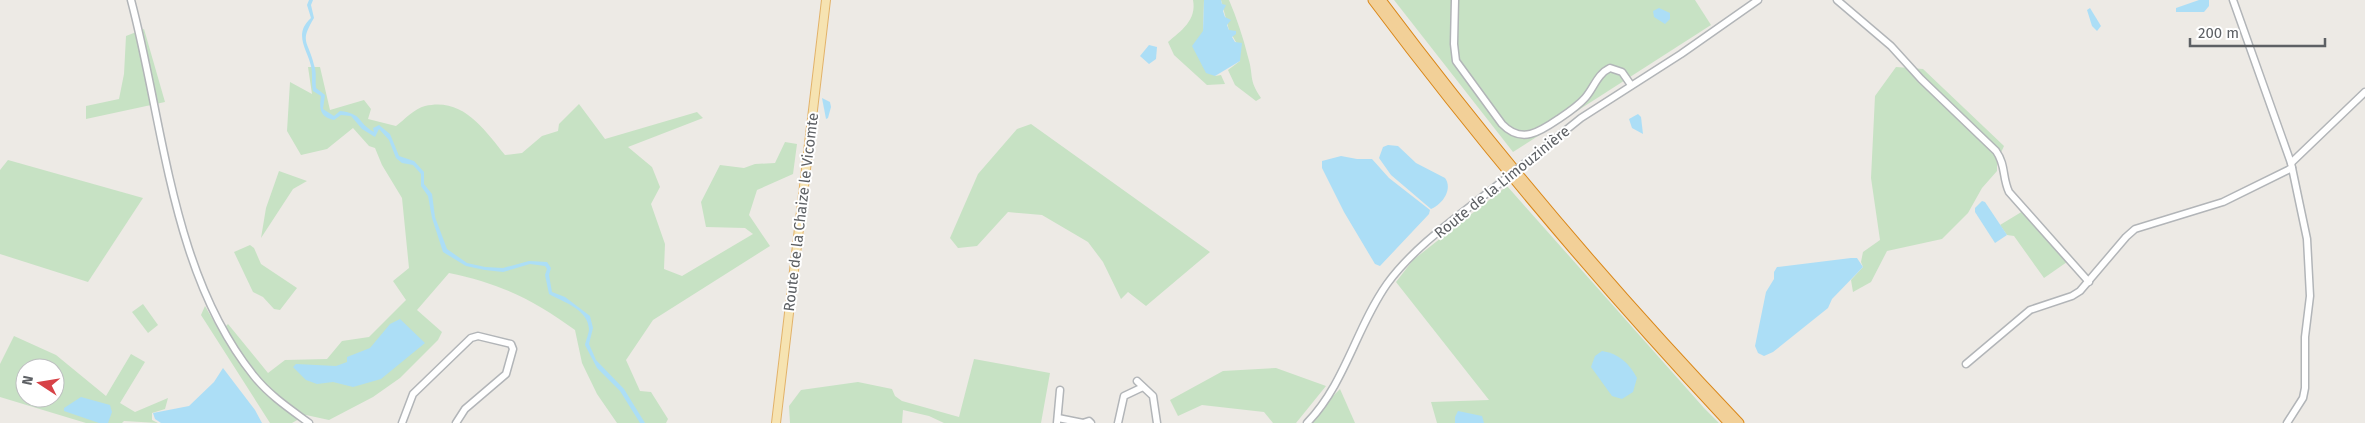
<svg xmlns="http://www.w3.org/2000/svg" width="2365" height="423" viewBox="0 0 2365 423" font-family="'Fira Sans',sans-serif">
<rect width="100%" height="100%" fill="#edeae5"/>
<!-- green -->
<g fill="#c7e2c4" fill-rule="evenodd">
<path d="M1193,0H1204L1203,31L1215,76L1221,75L1225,84L1207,85L1174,55L1168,42C1181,31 1197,20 1193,0Z"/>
<path d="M1221,0H1229C1237,19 1243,37 1248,57C1254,76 1248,79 1261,98L1256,101L1235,85L1228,70L1240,61V49L1229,30Z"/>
<polygon points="1394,0 1695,0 1711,25 1513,152"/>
<polygon points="144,29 165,102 86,119 86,106 119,99 124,74 126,36"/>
<path d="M308,67H320L330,110L364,100L371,109L368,119L396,126C404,120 415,108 425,106C463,97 484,129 505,155L522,153L542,136L558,131L559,124L579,104L605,139L697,112L703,118L628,147L652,167L660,187L651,204L665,244L664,269L682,276L753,234L745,228L706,227L701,202L720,165L744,168L755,164L775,163L785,142L797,144L793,174L757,190L749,215L770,246L653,320L626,360L640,391L651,392L668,419L666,423H617L597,394L582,363L575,330C534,300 499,283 449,273L417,310L442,332L438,340L400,378L373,397L329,420L306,415L292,423H270L201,315L205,306L220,332L228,324L268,373L285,360L327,359L342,341L369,337L406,300L393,281L409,268L402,198L382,165L375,148L369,146L353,128L327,149L301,155L287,131L290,82L312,94Z"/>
<polygon points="1896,67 1923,69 2004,146 1997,161 1997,171 1982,188 1968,213 1942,239 1887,251 1871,282 1853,292 1851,280 1863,267 1861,262 1863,252 1880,240 1871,178 1875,96"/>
<polygon points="1031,124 1210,252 1146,306 1128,292 1121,299 1103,262 1088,242 1042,215 1008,212 977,246 958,248 950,238 978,174 1017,129"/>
<polygon points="8,160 143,198 88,282 0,254 0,170"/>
<polygon points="279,171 307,181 293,189 261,238 266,208"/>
<polygon points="1507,186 1704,408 1719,423 1437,423 1431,402 1489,400 1396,282 1413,260"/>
<polygon points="2023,211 2067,262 2044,278 2014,236 2007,235 2000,225"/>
<polygon points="250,245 254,248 261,264 297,288 280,310 274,309 263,297 253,292 234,252"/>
<polygon points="143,304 158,325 148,333 132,312"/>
<path d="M14,336L56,355L106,396L131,354L145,362L120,403L135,412L168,398L165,409L152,413V420L158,423L124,421L122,423H86L0,397V364ZM25,368H55V398H25Z"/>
<polygon points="974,359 1050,373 1041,423 944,423 929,416 903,410 902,423 790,423 789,406 801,390 858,382 892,389 895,396 902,401 959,417"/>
<polygon points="1276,368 1326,386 1296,423 1273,423 1264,412 1202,405 1178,416 1170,400 1223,371"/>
<polygon points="1340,389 1355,423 1306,423"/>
</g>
<!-- water -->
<g fill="#acdef6">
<path d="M309,0H313L311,5L314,18C299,43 308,40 314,65C317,72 315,80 316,88L325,95L323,109L334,116L340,111C364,114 356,122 374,132L373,128L379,125L390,134L399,156L414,161L424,172V184L432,194L435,217L447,249L467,263L485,267L503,268L529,261L547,262L551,268L549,275L552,292L565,297L590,316L593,328L589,344L596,360L624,389L645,423H640L620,391L597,368L585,345C586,340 589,333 589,329C588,309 563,302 549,294L545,275L547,269L545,266L530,264L503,272L485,270L466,266L443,252L432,218L428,196L421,186V174L413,165L402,163L396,158L389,140L379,129L375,137L362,129L351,116L341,115L334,120C320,117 319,109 321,96L313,91C311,83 313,75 311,66C307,49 293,34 311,18L307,5Z"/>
<polygon points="1204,0 1221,0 1222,4 1226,5 1223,11 1225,17 1231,20 1227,25 1229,30 1236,31 1236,34 1232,37 1235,42 1242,43 1240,61 1215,76 1206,73 1192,46 1203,31"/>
<polygon points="2199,0 2209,0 2209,6 2204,12 2176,12 2176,8"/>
<polygon points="1659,8 1670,13 1670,19 1665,24 1654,17 1653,11"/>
<polygon points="2090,8 2101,26 2097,31 2092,26 2087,10"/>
<polygon points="1149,45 1157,47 1156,59 1149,64 1140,56"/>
<polygon points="822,98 830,102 831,107 828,118 826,119"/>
<polygon points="1638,114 1641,117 1643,134 1632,128 1629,119"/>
<path d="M1388,145L1398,146L1416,163L1445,178C1453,189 1443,204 1431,209L1391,175L1379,158L1383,147Z"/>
<polygon points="1341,156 1357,159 1372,159 1389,178 1430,210 1429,214 1380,266 1375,264 1344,212 1322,168 1322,161"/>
<polygon points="1982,201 1985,202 2007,235 1995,243 1975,212 1975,208"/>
<polygon points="1851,258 1857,258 1863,267 1832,299 1828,308 1773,352 1764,356 1758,353 1755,346 1766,292 1774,279 1774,272 1777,267"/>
<polygon points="400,319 425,343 381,379 353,387 333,382 317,384 306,380 293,367 296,364 336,366 347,362 347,357 370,348 390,324"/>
<path d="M1602,351C1618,353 1630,364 1637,378L1633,392L1622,399L1612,396L1591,367L1595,356Z"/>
<polygon points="223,368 255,410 262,423 161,423 155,419 153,413 189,406 214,382"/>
<polygon points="81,397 110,405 112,412 108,423 99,423 64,411 64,408"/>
<polygon points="1458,411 1482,416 1484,423 1455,423 1455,417"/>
</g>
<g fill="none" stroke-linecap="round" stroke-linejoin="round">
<defs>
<g id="minor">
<path d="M131,0C164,124 171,273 254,376C269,395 290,409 309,423"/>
<path d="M1455,0L1454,44L1456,61L1502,124C1522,145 1541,131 1560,118C1569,112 1578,106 1585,98C1594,88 1597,74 1610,68L1622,72L1631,85"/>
<path d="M1837,0L1891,46L1921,79L1996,151C2006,165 2002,177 2009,192L2089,282"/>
<polyline points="2233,0 2291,163 2307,239 2310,296 2305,337 2305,388 2303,398 2287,423"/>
<polyline points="1525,163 1581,118 1681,54 1758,0"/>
<polyline points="2291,163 2365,92"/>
<polyline points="1966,364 2030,310 2072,296 2080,291 2126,237 2135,229 2223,202 2292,168"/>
<polyline points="1137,381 1153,396 1157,423"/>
<polyline points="1058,418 1083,423 1089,421 1091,423"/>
<polyline points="402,423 413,394 471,338 478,336 511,344 513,349 506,374 465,409 456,423"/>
<polyline points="1057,423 1060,390"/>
<polyline points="1118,423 1124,396 1143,387"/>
<path d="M1307,423C1345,384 1356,328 1387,284C1415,245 1463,213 1500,183"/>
</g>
<polyline id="major" points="776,423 826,0"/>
<g id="highway">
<path d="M1373,0C1484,148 1603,288 1729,423"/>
<path d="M1381,0C1492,148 1611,289 1739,423"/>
</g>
</defs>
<!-- minor casing -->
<use href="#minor" stroke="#b2b5b8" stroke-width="9"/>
<!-- major casing -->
<use href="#major" stroke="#e2b269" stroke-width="10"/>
<!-- highway casing -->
<use href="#highway" stroke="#da8718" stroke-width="11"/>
<!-- minor -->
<use href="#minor" stroke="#fff" stroke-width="6"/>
<!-- major -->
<use href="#major" stroke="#f6e3b1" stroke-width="8"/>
<!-- highway -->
<use href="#highway" stroke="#f2d098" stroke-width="9"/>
<defs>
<polyline id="minor-bridge" points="1500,183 1525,163"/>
</defs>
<!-- minor-bridge casing -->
<use href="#minor-bridge" stroke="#b2b5b8" stroke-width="9" stroke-linecap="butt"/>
<!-- minor-bridge -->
<use href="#minor-bridge" stroke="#fff" stroke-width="6"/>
</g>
<g text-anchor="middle" stroke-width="4" stroke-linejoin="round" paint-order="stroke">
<!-- street labels -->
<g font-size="15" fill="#5d6064" stroke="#fff">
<text transform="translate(1502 182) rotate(-39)" y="5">Route de la Limouzinière</text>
<text transform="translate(801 212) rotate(-83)" y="5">Route de la Chaize le Vicomte</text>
</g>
</g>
<!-- north arrow -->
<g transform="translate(40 383) rotate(282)"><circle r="24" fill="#ffffff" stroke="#bebfc1"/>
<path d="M0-4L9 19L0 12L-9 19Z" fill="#d74247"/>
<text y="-8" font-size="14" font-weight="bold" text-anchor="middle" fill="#5d6064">N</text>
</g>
<!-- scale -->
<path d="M2190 38v8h135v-8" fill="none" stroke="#5d6064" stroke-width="2.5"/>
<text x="2198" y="38" font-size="15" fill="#5d6064" stroke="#ffffff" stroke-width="4" paint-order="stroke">200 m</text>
</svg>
